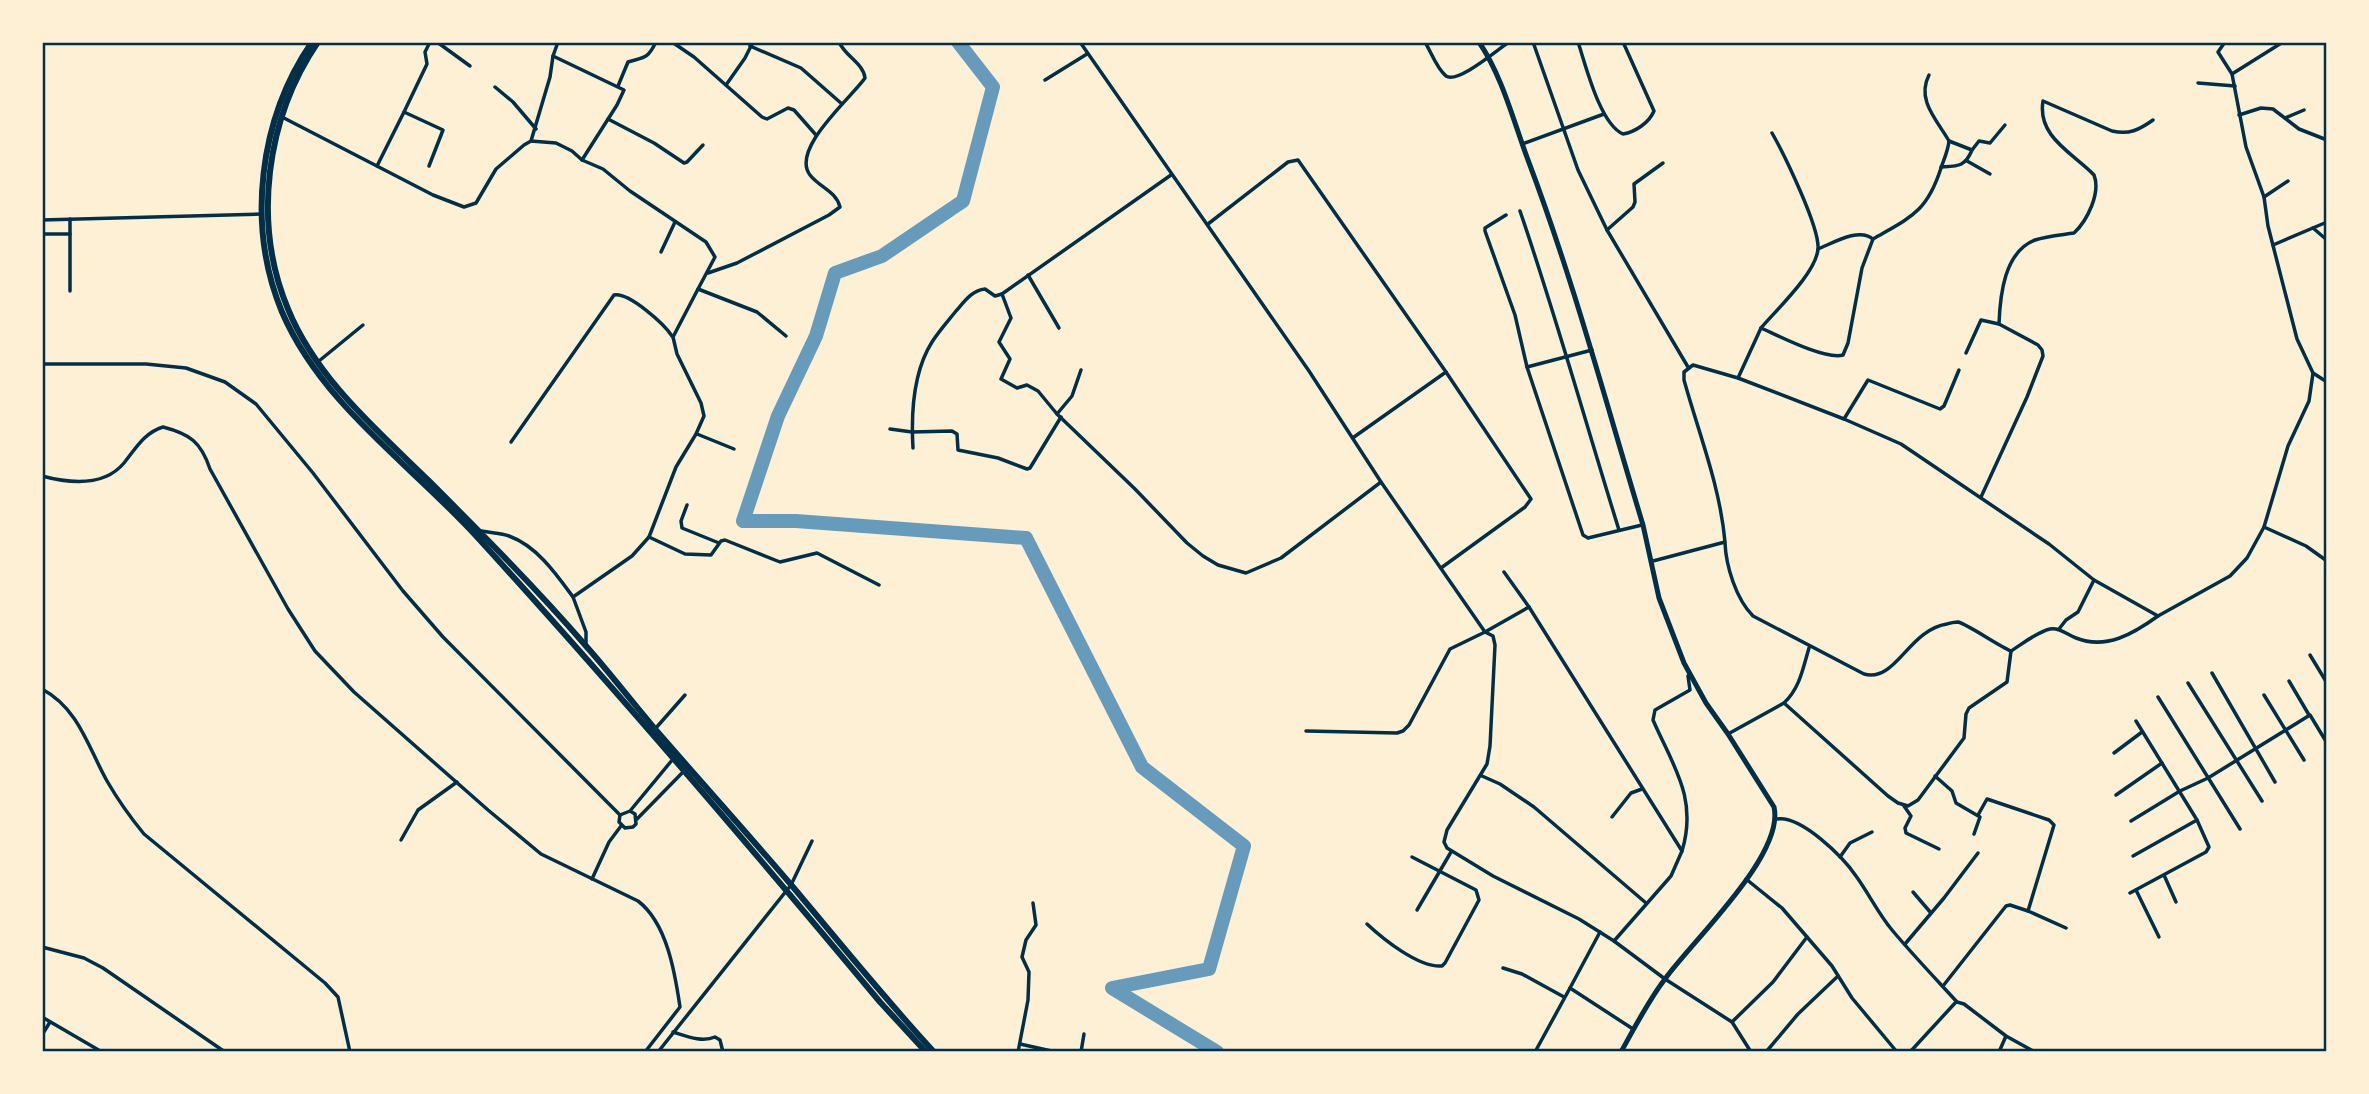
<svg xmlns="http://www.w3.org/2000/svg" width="2369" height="1094" viewBox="0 0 2369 1094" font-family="Literata,serif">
<rect width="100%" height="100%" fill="#fdf0d5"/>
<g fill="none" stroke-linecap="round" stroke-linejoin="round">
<!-- river -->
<polyline stroke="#669bbc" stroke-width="14" points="958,42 993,87 963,201 882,256 835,273 816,336 778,416 743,521 796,521 1026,538 1142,767 1244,846 1209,969 1112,988 1217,1052"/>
<!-- minor -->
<g stroke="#003049" stroke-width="3.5">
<polyline points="437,42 470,66"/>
<polyline points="558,42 553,56 624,90 617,105 582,160"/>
<polyline points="672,42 694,57 762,117 767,119 788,108 794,110 816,135"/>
<polyline points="1080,42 1309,371 1381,482"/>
<path d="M1425,42C1431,52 1437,69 1446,76C1458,84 1498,49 1509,42"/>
<polyline points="1533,42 1578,170 1607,230 1688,367"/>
<path d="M1578,42C1586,66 1600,124 1623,134C1635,132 1649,123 1654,111L1623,42"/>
<polyline points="750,46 801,68 842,104"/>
<polyline points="2232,74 2283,42"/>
<polyline points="1045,80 1087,54"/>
<polyline points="2198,83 2235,86"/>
<polyline points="726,85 745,58 753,42"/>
<path d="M618,86L628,62C644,57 647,60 656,42"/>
<polyline points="495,87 513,102 536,129"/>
<polyline points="2239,115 2261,108 2273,109 2299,129 2327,140"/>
<polyline points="282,117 433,195 464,207 476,203 496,169 524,145 531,141 556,143 572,151 582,160 603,169 630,191 706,242 715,257 698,289 757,312 786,336"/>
<polyline points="2285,118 2304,110"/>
<polyline points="608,119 654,143 684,163 687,162 703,145"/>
<polyline points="531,141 550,77 553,56"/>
<polyline points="1522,144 1604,114"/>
<polyline points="1972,150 1979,141 1990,143 2005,125"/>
<polyline points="1967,161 1990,174"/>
<polyline points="377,166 404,112"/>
<polyline points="429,166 443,130 404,112 427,64 425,52 430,42"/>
<path d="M1941,167C1958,166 1965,167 1972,150L1949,141"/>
<polyline points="2264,197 2288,181"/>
<path d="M1520,211C1556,316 1586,424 1619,530"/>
<polyline points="1506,215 1485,228 1485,231 1515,315 1527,367 1592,350"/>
<polyline points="70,219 70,291"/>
<polyline points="42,220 262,214"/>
<polyline points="1208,224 1288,162 1298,160 1446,372 1354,437"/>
<polyline points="2313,228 2327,240"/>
<polyline points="1607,230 1633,207 1635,202 1634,184 1663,163"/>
<polyline points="42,234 70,234"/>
<polyline points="2273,245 2327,222"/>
<path d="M1818,249C1833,243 1859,227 1873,239C1911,217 1927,212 1941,168C1944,159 1948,151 1949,141C1937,120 1916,100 1929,75"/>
<polyline points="661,252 675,222"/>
<path d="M708,273L737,263L829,215L840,207C836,191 819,187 810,175C790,149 852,97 865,78C864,64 845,56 839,42"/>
<polyline points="1028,275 1059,328"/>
<polyline points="1002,294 1011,318 999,342 1010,359 1001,379 1017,388 1027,385 1038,391 1057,414 1135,489 1187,543 1203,556 1218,565 1246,573 1281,558 1381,482 1485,632 1450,649 1409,725 1403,731 1397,733 1306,731"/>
<path d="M1761,328C1777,309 1816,273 1818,249C1820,228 1784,154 1772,133"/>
<polyline points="1966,353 1981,320 1999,324"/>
<polyline points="319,361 363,325"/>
<polyline points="42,364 146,364 186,368 225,382 256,404 313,473 403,591 443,637 620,815"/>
<polyline points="1527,367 1583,535 1588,538 1642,525"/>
<polyline points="2313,373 2327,382"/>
<path d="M1738,378L1761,328C1779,336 1825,360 1843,355L1848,343L1862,268L1873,239"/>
<polyline points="1057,414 1072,396 1081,370"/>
<polyline points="1844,419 1868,380 1940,409 1944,406 1959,370"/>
<polyline points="890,429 912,432 952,431 957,434 958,450 998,458 1027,469 1030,468 1061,417"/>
<polyline points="697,434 734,449"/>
<path d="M511,442L614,295C629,292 664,324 672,336"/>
<path d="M913,448C911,414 913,372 932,342C939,331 948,321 956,311C964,302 972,290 985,289L995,296L1002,294L1171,175"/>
<path d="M42,476C68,483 104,487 124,463C136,448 144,433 163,427C190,434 201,442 210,469L288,609L315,651L354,692L488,810L541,854L638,901C667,923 675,973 680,1007L645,1052"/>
<path d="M1981,497L2027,397L2043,356L2042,350L2038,345L1999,324C2000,296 2004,252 2035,240C2047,236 2061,235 2074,233C2087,221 2101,193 2094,175C2073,153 2037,137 2043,101L2112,131C2129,135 2139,130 2153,120"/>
<polyline points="687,505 681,521 682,528 719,543"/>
<polyline points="2264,527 2306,546 2327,561"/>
<path d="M482,531C491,533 501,533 509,536C537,546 557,575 573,597"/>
<polyline points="649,537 685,554 711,555 721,541 725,540 780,562 817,553 879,585"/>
<path d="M1725,543C1726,566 1736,599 1753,616L1864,674C1896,683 1908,630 1947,624C1949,623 1956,622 1958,622C1969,625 1997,645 2011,651"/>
<path d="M1653,561L1725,542C1720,486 1699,434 1684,380V372L1693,365L1738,378L1844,419L1901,444L2049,544L2094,580L2158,616L2230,576L2247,558L2264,527L2288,446L2309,401L2313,373L2297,339L2268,226L2264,197L2246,147L2232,74L2218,52L2225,42"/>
<polyline points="1441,568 1525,507 1531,499 1446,372"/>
<polyline points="1504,572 1529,607 1682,851 1671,876 1614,941"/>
<polyline points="1529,607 1485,632 1493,636 1495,645 1490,746 1487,764 1447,830 1444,842 1447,848 1493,876 1579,919 1614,941 1665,979 1732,1022 1751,1052"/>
<polyline points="2059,629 2066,620 2078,612 2094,580"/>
<polyline points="586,643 586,632 573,597 632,556 649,537 676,467 696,434 704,416 701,403 677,354 673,337 698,289"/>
<path d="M2011,651C2022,644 2037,632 2050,629C2059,627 2068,635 2076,638C2106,650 2133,634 2158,616"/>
<polyline points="2310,655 2327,683"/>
<polyline points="2212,673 2275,782"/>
<polyline points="2289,681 2309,715"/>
<polyline points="2188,683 2262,801"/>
<path d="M42,689C79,709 88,747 107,781C118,800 130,817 144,834L325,983L338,997L350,1052"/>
<polyline points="2264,695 2304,760"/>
<polyline points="2158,697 2240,829"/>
<polyline points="1784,703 1888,796 1898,803 1908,806 1918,800 1964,738 1966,714 1969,708 2007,682 2011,651"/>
<polyline points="655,729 685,695"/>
<path d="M1728,734L1784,703C1800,688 1803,668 1809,648"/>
<polyline points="2114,753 2142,732"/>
<polyline points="1482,776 1500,784 1534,807 1646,903"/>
<polyline points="1935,776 1952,791 1956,803 1980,817 1974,834"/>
<polyline points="2116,795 2162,763"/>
<polyline points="1904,806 1911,816 1905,828 1906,833 1939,849"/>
<polyline points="630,811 635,814 636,824 633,827 625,828 619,822 620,815 630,811 673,759"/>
<polyline points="1612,817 1631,793 1642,789"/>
<polyline points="637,819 684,771"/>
<path d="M1777,819C1801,815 1843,857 1856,876C1869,894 1878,913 1892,930C1913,955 1935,978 1957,1002L1964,1004L2006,1036L2035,1052"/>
<polyline points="2131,821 2180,791 2208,778 2310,715 2327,743"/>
<polyline points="401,840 418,810 457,782"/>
<path d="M1682,851C1698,798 1673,766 1653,720L1655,710L1690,690L1688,676L1690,674"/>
<polyline points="2133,856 2197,820"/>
<polyline points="1840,857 1850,843 1872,832"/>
<polyline points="2164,875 2176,902"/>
<polyline points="592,879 609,842 621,826"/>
<polyline points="1746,879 1782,908 1832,966 1852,998 1897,1052"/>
<polyline points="2136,890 2159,937"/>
<polyline points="1913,892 1931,913"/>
<polyline points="2130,893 2206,852 2209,847 2197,820 2136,721"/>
<polyline points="1417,910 1451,852"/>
<polyline points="2028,911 2066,928"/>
<path d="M1367,924C1383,939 1419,968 1442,966L1445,963L1479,900L1476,890L1412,857"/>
<polyline points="1600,932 1570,988 1633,1029"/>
<polyline points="1905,944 1944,898 1978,853"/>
<polyline points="42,947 84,958 103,968 225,1052"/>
<polyline points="1503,968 1522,974 1564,997"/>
<polyline points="1943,986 2006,906 2010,905 2028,911 2054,825 2049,820 1987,799 1978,815"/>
<polyline points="42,1017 102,1052"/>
<polyline points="1732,1022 1773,982 1807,937"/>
<path d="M673,1032C686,1036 702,1043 715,1037L720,1040L723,1052"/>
<polyline points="42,1035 50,1022"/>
<polyline points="1020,1044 1056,1052"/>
<polyline points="658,1052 791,885 812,841"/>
<polyline points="1018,1052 1028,1000 1029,972 1022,957 1026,940 1036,925 1033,903"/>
<polyline points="1081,1052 1084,1034"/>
<polyline points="1535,1052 1570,988"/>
<polyline points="1766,1052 1798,1014 1838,976"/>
<polyline points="1910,1052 1956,1002"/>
<polyline points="1999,1052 2006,1036"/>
</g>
<!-- tertiary -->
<path stroke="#003049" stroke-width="5" d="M1479,42C1503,78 1513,120 1528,160C1573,279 1606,403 1643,525L1659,598L1684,663L1706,703L1728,734L1774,807C1785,855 1692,941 1665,979C1648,1001 1635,1027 1621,1052"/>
<!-- trunk -->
<g stroke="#003049" stroke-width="6">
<path d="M312,42C259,119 246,225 282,312C322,405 412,465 478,538C616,689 749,845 880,1002L926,1052"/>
<path d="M318,42C266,118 252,223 288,309C316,378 376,429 428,480C482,534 536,588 586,646C610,673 632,702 655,729C701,782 748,834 793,887C840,943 885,999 934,1052"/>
</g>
</g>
<!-- border -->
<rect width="2369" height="1094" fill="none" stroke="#fdf0d5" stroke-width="88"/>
<rect x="44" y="44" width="2281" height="1006" fill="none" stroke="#003049" stroke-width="2.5"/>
</svg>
